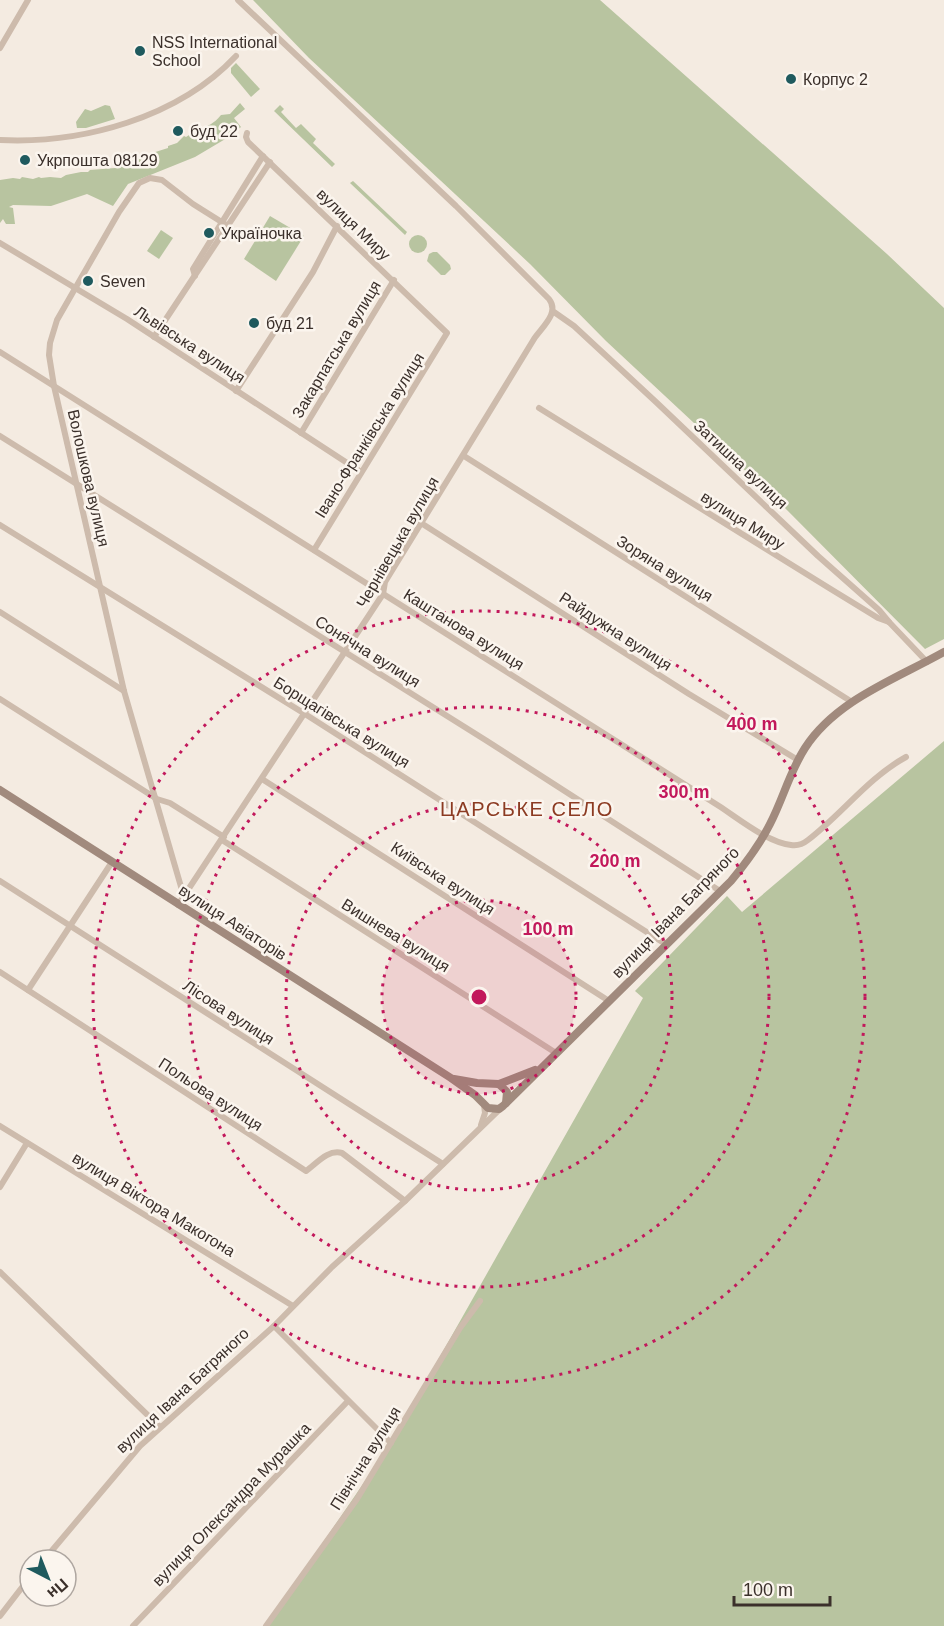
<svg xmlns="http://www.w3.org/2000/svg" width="944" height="1626" viewBox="0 0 944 1626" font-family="Helvetica,sans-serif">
<rect width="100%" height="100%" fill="#f4ebe1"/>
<!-- green -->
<g fill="#b8c4a0">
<polygon points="253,0 600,0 887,254 944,308 944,639 925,649 781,504 606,341 530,264 309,58"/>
<polygon points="236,63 260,89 251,97 231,73 231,68"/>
<path d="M240,103L245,109L234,118L241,127L227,138L195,157L128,184L113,206L87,194L51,206L13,205L9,207L13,208L15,224H6L3,219L0,223V180L13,178L20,179L22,177L33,179L39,177L41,178L50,177L61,178L66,175L81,172H88L90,170L115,168L120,164L129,162L130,160L168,148V146L177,143L184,136L186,137L197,130L199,131C209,124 213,125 221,115L230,114Z"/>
<polygon points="105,105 110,106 115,119 86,128 77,128 76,122 85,109 91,111"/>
<polygon points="280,105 284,109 281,112 296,128 301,124 316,139 313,143 335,164 332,167 274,111"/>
<polygon points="353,181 407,232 405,235 350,183"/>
<polygon points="270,216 304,236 276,281 244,259"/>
<polygon points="161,230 173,238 159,259 147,251"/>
<circle cx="418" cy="244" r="9"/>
<polygon points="433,252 437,252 450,265 451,269 445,275 441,275 427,261 429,254"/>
<polygon points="944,741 944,1626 266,1626 391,1443 643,998 635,991 727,896 742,912"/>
</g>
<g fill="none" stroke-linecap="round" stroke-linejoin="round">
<!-- street -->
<g stroke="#cdbbac" stroke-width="6">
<polyline points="0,48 28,0"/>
<polyline points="247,133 246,137 248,142 447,333 314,550"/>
<path d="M0,140C82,144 178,118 236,56"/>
<polyline points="0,243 127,319 361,472"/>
<polyline points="195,276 193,269 263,156"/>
<polyline points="554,312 574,326 656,402 818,556 879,610 889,622"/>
<polyline points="154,337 270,162"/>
<path d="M0,352L719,806C739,819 767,842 791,845C797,846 803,844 808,840C842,814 868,778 906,757"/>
<polyline points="236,391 313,272 337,226"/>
<polyline points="539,408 829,588 878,618 889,622 927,662"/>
<polyline points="301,433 394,280"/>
<polyline points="0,436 487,741 720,891"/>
<polyline points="464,456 852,702"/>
<polyline points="421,523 689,694 798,760"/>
<polyline points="0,525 305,714 667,945"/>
<polyline points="0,612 124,691"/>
<polyline points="0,699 157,799 170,803 224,837"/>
<polyline points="262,779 609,1001"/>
<polyline points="222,840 556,1053"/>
<polyline points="0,881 443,1164"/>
<polyline points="184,897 124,691 54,386 49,355 50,343 57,320 119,212 139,183 150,178 162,180 193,204 228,226"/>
<path d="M178,905L383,594L385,582L534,339C542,327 560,313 549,299L456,206L238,0"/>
<path d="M0,972L306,1171C317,1163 328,1149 342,1153L405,1201"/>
<polyline points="28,990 112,862"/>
<polyline points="481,1125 485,1113 484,1105"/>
<polyline points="0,1126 293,1306"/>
<polyline points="0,1187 27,1143"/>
<polyline points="0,1272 160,1427"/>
<polyline points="274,1326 391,1443"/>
<polyline points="44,1560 140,1446 274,1326 332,1267 405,1201 501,1108"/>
<polyline points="0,1616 30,1577"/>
<polyline points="133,1626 348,1401"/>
<polyline points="266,1626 357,1499 460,1328 480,1301"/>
</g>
<!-- secondary -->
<g stroke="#a18a7d" stroke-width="8">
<path d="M0,790L451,1078L475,1095L488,1108L499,1109L503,1106L731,881C746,863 760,844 770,824C783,799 790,771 805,748C836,700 896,679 944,652"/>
<polyline points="454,1079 477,1083 499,1084 507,1092 506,1103"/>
<polyline points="499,1084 535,1070"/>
</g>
</g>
<!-- distance rings -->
<circle cx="479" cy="997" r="97" fill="#c2185b" fill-opacity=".12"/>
<g fill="none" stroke="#c2185b" stroke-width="3" stroke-dasharray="3 6">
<circle cx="479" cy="997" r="97"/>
<circle cx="479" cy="997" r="193"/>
<circle cx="479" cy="997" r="290"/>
<circle cx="479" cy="997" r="386"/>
</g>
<!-- markers -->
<g fill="#1f5a5e" stroke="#fbf5ee" stroke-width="2">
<circle cx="140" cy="51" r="6"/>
<circle cx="791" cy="79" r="6"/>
<circle cx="178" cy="131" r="6"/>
<circle cx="25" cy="160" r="6"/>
<circle cx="209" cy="233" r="6"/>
<circle cx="88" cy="281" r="6"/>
<circle cx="254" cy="323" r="6"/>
</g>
<g text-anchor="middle" stroke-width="5" stroke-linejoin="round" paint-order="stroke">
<!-- poi labels -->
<g font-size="16" fill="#3b302b" stroke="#fbf5ee" text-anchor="start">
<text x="152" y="48">NSS International<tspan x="152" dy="18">School</tspan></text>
<text x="803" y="85">Корпус 2</text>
<text x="190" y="137">буд 22</text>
<text x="37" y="166">Укрпошта 08129</text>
<text x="221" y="239">Україночка</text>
<text x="100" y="287">Seven</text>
<text x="266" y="329">буд 21</text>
</g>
<!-- street labels -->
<g font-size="16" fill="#3b302b" stroke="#fbf5ee">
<text transform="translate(354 224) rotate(44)" y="6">вулиця Миру</text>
<text transform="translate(190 344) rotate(33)" y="6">Львівська вулиця</text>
<text transform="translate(336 349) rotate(-59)" y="6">Закарпатська вулиця</text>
<text transform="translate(369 435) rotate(-58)" y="6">Івано-Франківська вулиця</text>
<text transform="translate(741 464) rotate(43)" y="6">Затишна вулиця</text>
<text transform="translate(89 478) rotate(77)" y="6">Волошкова вулиця</text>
<text transform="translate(743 520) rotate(32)" y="6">вулиця Миру</text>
<text transform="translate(397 542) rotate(-60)" y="6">Чернівецька вулиця</text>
<text transform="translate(665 568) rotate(32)" y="6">Зоряна вулиця</text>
<text transform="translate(464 629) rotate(32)" y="6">Каштанова вулиця</text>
<text transform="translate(616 631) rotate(33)" y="6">Райдужна вулиця</text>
<text transform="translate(368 651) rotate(32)" y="6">Сонячна вулиця</text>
<text transform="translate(342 722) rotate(32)" y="6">Борщагівська вулиця</text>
<text transform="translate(443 878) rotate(33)" y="6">Київська вулиця</text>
<text transform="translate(675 912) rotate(-46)" y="6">вулиця Івана Багряного</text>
<text transform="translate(233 922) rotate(33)" y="6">вулиця Авіаторів</text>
<text transform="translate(396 935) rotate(32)" y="6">Вишнева вулиця</text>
<text transform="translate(229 1012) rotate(33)" y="6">Лісова вулиця</text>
<text transform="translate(211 1094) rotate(33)" y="6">Польова вулиця</text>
<text transform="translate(154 1204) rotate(31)" y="6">вулиця Віктора Макогона</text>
<text transform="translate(182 1390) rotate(-43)" y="6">вулиця Івана Багряного</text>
<text transform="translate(365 1458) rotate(-58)" y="6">Північна вулиця</text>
<text transform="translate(231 1504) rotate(-46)" y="6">вулиця Олександра Мурашка</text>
</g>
<!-- quarter labels -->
<g font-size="20" letter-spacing="1.5" fill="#8c3b22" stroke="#fbf5ee">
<text x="527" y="816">ЦАРСЬКЕ СЕЛО</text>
</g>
</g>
<circle cx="479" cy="997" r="9" fill="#c2185b" stroke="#fbf5ee" stroke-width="3"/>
<g font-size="18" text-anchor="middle" font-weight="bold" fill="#c2185b" stroke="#fbf5ee" stroke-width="5" stroke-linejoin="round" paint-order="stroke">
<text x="752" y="730">400 m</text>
<text x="684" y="798">300 m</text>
<text x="615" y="867">200 m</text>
<text x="548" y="935">100 m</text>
</g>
<!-- north arrow -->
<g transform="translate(48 1578) rotate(138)"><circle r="28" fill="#fbf5ee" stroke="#aea6a0" stroke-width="1.5"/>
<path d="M0-4.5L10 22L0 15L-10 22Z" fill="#1f5a5e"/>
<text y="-9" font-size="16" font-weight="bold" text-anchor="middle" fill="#3b302b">Пн</text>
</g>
<!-- scale -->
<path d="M734 1596v9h96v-9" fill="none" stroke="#3b302b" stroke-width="3"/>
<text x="743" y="1596" font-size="18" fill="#3b302b" stroke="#fbf5ee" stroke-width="4.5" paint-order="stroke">100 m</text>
</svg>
